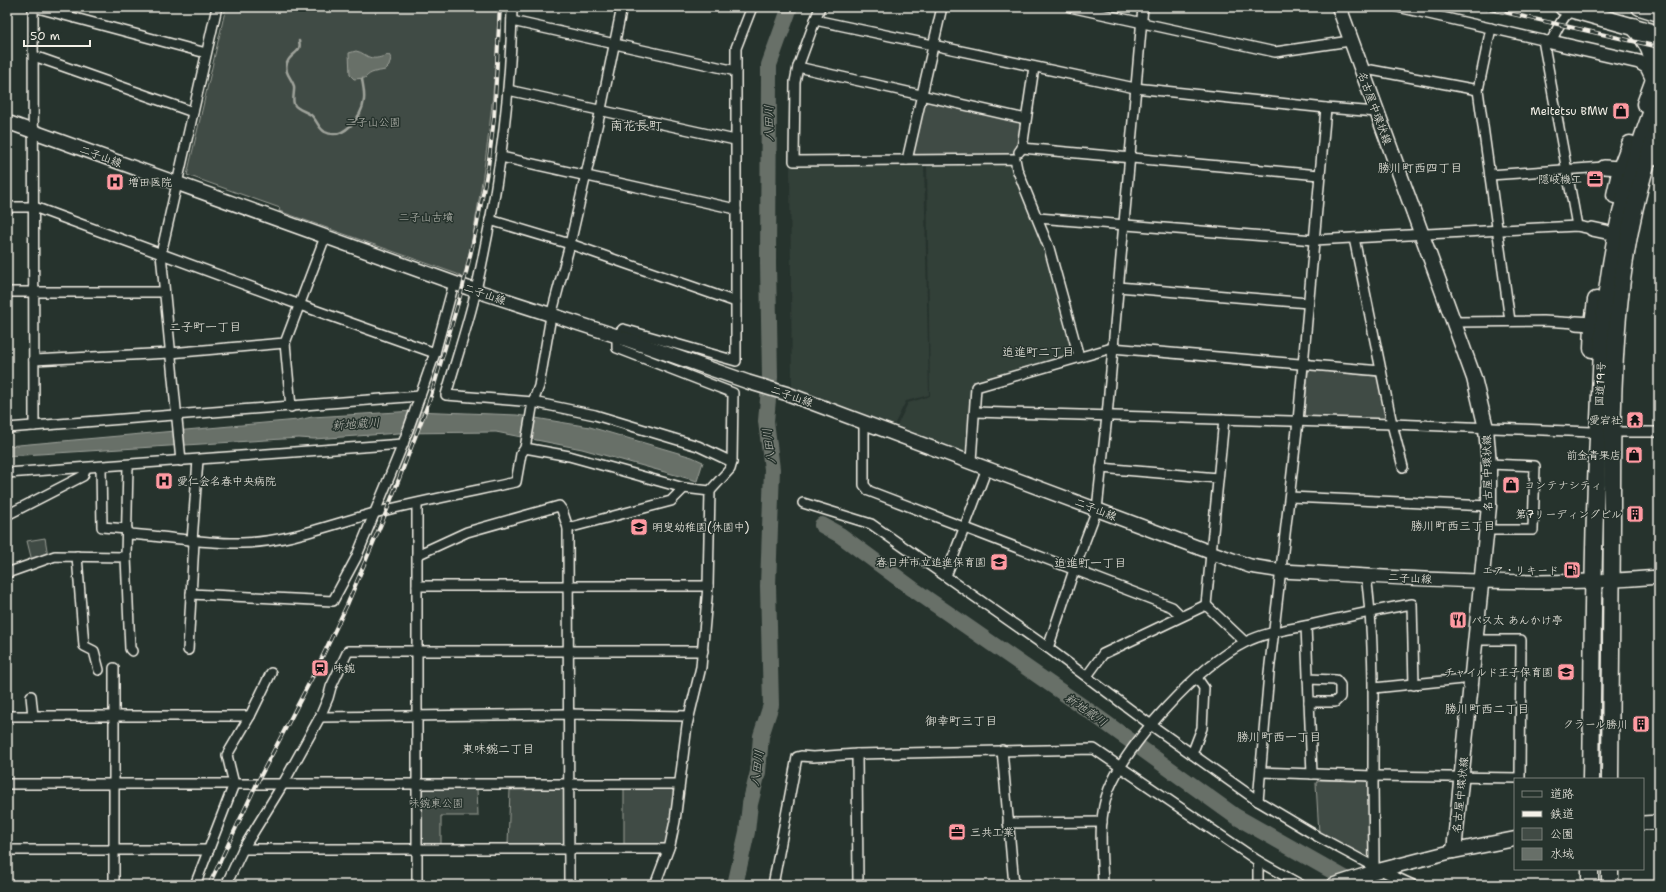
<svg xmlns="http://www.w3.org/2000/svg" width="1666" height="892" viewBox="0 0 1666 892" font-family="'Shantell Sans','Klee One',sans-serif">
<rect width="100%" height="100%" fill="#26332d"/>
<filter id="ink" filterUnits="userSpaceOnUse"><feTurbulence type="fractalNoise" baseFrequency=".025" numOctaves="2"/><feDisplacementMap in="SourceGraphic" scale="8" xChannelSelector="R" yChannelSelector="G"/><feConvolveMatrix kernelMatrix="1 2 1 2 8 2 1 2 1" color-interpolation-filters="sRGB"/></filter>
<g filter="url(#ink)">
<!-- built -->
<g fill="#333f39">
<polygon points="927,163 1008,163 1012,165 1045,249 1073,352 1071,355 972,385 968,448 963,452 897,426 908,403 930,396"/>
<polygon points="924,164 929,395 906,401 894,425 792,387 790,167"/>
</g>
<!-- green -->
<g fill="#414b45" stroke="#9a9e96">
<path d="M226,7H498C496,99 483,189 464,279L457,274L279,211L280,208L187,175Z"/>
<polygon points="928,102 1018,122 1021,125 1017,151 1013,154 917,156 913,153 924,104"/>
<polygon points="1311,370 1375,376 1378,378 1386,417 1384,420 1307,417 1304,415 1308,372"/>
<polygon points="45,538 48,556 32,561 27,541"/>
<polygon points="1318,780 1367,781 1370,784 1370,858 1368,860 1319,834 1316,783"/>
<polygon points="424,788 477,788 478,816 441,816 441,846 424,845 421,843 421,790"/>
<polygon points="624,788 671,789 674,792 667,843 664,845 624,845"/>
<polygon points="564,789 565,845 508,844 510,790"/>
</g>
<!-- water -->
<g fill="#676f68" stroke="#9fa39b">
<path d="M356,51C363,52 366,57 372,58C378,59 383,56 389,55L391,58L389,66L385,70C377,72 371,71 365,78L354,79L350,75L349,53Z"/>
<polygon points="415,411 517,415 590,427 692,457 703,462 697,481 582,449 496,432 399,433 314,439 299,438 7,456 7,446 298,420 312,417"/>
</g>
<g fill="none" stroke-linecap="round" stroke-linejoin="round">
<!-- stream -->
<path stroke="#9fa39b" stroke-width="2.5" d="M299,41C303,53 290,53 287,63C284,73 291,77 294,86C295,91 292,98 294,104C297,110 306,111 311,115C317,120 318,128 325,132C343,141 362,117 364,100C365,93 363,86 362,79"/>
<!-- river -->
<g stroke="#676f68" stroke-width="16">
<polyline points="822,525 840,535 913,589 1092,713 1235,816 1357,885"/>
<polyline points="735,885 747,832 750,804 758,772 761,736 771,705 768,586 772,469 766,421 770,377 768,263 769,78 769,65 790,7"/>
</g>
<defs>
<g id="street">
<polyline points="33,7 34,426"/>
<polyline points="34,7 206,53"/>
<path d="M512,7C511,102 497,197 476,290C468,325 456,360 446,395L533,402L595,415L698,446L732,462"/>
<polyline points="820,7 798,67 795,82 794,161 1015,159 1017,169 1049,248 1079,357"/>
<polyline points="1070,7 1275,52 1350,41"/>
<path d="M1398,7L1551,42C1556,32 1563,13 1574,10"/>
<polyline points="815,20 1135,88 1326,108 1377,112"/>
<polyline points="512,21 736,71"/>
<polyline points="1543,40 1577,226"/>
<polyline points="34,56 193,112"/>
<polyline points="798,67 1026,119"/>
<polyline points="1363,73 1371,70 1478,90 1491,28"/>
<polyline points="508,90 735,140"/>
<polyline points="1478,90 1510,321"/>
<polyline points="1022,148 1319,175"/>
<polyline points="1019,152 1022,148 1034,67"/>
<polyline points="501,157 736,209"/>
<polyline points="907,160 942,7"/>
<polyline points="1657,161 1659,161"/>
<polyline points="1490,175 1604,167"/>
<polyline points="7,207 34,207 300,305 435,353"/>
<polyline points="1038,218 1314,240 1577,226 1592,229"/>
<polyline points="490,220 570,244 736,302"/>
<polyline points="1354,238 1392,424 1403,467"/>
<polyline points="1118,287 1308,303"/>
<polyline points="7,292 164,292"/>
<polyline points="1453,322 1544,321 1576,323"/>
<polyline points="285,343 291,407"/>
<polyline points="34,360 170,353 285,343 325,237"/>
<polyline points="975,412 1392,424 1592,432"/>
<polyline points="864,423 864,485 869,491 1172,607 1181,616"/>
<polyline points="7,428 420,396 435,353 454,283"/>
<polyline points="1618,432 1659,432"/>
<polyline points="403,444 420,396"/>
<polyline points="525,448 569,456 684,488 710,491 708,586 701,667 687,725 675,821 670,845 655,885"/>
<polyline points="181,461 161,254 217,7"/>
<polyline points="971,461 976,387 1112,348 1381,371"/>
<polyline points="101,467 102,527 127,529"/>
<polyline points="1101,468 1218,478"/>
<polyline points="7,473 403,444 356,558 333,601 191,594"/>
<polyline points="710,491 730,469 732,462 733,393 617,348 617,336 623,329 736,361 736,48 752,7"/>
<polyline points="1290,497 1489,506"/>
<polyline points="803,503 871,524 1048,648 1151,725 1258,801 1315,835 1380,870 1413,885"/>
<polyline points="7,515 83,476 86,468"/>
<polyline points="568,528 569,885"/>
<polyline points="1487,530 1533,530 1535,466 1489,464"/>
<path d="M127,534C166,536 203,544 242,543C287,542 330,525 374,513C421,501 469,492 516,482L521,454L525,448L533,402L539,386L551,316L570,244L601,109L622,7"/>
<polyline points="192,541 198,460"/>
<polyline points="417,555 467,532 559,506 562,510 568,528 671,501 684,488"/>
<polyline points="77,556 84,646 94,651 99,670"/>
<polyline points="126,557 130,649 132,651"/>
<polyline points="7,573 55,556 126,557 128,465"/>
<path d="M1366,575C1375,642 1373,708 1373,775C1373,806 1374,836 1374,866"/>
<polyline points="946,576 987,468"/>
<polyline points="417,586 708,586"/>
<polyline points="1206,605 1224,419"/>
<polyline points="1306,626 1312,774"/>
<polyline points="1048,648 1074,570 1097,509 1107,416 1143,7"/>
<polyline points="188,650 194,542"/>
<polyline points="114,668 114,885"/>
<polyline points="1087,676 1103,654 1206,605 1245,642"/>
<polyline points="1308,679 1336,680 1340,685 1340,697 1335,702 1309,702"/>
<polyline points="1374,688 1472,678"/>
<polyline points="31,696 33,716"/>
<polyline points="7,716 250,716"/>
<polyline points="320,717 568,714 689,716"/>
<polyline points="1002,750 1014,885"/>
<polyline points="857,754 858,885"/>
<polyline points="1192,754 1202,728 1204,688 1197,678"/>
<polyline points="1261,772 1373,776 1520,778 1521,640 1476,640"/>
<polyline points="7,784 679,784"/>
<polyline points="1258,801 1269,673 1298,421 1326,108"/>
<polyline points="1008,823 1102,822"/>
<polyline points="243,849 668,849"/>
<polyline points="7,850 209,850"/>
<polyline points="195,885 234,784 227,755 250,716 271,673"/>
<polyline points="226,885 243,849 283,784 320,717 328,698 331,687 348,651 703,651"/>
<polyline points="417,885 417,504"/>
<polyline points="773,885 797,757 801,756 813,757 857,754 1094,749 1258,861 1301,885"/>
<path d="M1103,885C1102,854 1097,819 1109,789C1129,741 1199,666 1244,643C1263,633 1285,630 1305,626C1341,618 1376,610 1412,604L1414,685"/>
<polyline points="1258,885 1258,861"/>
</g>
<g id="secondary">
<polyline points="1551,42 1639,62 1647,67 1653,80"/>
<path d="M7,122L468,288L617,336L748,382L788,394L1210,552L1250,566L1282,571C1407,578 1534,588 1659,577"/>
<polyline points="1604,167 1621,168"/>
<polyline points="1592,229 1606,232"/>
<polyline points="1576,323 1593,324"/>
<polyline points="1643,823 1659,822"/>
<polyline points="1333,885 1380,870 1454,851"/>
</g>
<polyline id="primary" points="1339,7 1474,378 1486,428 1489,464 1489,506 1454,851 1515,839"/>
<g id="highway">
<polyline points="1563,7 1659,34"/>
<polyline points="1640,7 1659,13"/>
<path d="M1633,26C1648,41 1655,57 1654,79"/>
<polyline points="1645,104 1659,66"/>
<polyline points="1615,195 1621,168 1630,144"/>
<polyline points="1592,349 1593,324 1596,300"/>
<path d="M1591,779C1593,659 1592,539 1599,420C1601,372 1602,325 1609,277C1618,214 1635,152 1659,93"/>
<path d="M1610,779C1611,693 1612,607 1612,521C1612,386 1611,255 1659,126"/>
<polyline points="1590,885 1590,869"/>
<polyline points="1610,885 1610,869"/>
</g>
</defs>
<!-- street casing -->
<use href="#street" stroke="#f4f1e8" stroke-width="12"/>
<!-- secondary casing -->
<use href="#secondary" stroke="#f4f1e8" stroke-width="16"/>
<!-- primary casing -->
<use href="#primary" stroke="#f4f1e8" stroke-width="17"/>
<!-- highway casing -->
<use href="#highway" stroke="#f4f1e8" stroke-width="19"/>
<!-- street -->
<use href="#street" stroke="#26332d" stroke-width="9"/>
<!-- secondary -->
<use href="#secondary" stroke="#26332d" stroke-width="13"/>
<!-- primary -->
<use href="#primary" stroke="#26332d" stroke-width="14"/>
<!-- highway -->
<use href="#highway" stroke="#26332d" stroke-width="16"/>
<defs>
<g id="rail">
<polyline points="1481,7 1659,47"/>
<polyline points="209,885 259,779 316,670 347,605 387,510 431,396 463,286 476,230 488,167 494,119 500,7"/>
</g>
</defs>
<!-- rail casing -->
<use href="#rail" stroke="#f4f1e8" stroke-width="4"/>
<!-- rail -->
<use href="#rail" stroke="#26332d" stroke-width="2.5" stroke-dasharray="8" stroke-linecap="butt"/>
</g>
</g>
<!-- icons -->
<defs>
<symbol id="shop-square" viewBox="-11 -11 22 22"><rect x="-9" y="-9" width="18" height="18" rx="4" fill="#ff9aa2" stroke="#26332d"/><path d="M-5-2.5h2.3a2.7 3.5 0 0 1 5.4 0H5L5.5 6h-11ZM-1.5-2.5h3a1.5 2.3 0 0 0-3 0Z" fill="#111"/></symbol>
<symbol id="office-square" viewBox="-11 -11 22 22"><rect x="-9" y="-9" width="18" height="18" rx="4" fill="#ff9aa2" stroke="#26332d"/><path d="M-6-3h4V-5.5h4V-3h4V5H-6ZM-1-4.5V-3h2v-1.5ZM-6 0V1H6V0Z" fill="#111"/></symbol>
<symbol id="hospital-square" viewBox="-11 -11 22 22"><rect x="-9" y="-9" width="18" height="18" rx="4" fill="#ff9aa2" stroke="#26332d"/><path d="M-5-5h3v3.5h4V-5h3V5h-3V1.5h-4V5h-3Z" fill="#111"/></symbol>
<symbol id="temple-square" viewBox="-11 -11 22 22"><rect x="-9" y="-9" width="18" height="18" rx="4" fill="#ff9aa2" stroke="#26332d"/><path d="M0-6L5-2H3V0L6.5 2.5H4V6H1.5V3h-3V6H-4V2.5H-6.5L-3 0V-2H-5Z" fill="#111"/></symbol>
<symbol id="building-square" viewBox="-11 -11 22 22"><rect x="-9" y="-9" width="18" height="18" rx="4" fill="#ff9aa2" stroke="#26332d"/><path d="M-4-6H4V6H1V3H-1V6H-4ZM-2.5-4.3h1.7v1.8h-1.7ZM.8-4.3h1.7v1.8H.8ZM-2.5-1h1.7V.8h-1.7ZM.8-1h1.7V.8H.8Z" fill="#111"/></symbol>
<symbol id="school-square" viewBox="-11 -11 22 22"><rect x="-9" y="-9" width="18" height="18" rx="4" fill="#ff9aa2" stroke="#26332d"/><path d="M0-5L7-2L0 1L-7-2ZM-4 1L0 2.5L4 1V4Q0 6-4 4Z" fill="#111"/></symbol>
<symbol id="fuel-square" viewBox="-11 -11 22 22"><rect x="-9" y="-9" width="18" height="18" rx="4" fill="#ff9aa2" stroke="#26332d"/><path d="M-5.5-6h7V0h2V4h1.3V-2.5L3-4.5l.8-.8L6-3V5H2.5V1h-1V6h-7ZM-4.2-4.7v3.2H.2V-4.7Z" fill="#111"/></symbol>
<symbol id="restaurant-square" viewBox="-11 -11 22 22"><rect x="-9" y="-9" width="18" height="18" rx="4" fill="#ff9aa2" stroke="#26332d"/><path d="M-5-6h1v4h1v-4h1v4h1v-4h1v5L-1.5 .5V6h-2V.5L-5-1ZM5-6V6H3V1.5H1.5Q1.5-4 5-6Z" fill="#111"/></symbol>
<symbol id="station-square" viewBox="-11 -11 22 22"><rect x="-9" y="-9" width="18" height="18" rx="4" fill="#ff9aa2" stroke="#26332d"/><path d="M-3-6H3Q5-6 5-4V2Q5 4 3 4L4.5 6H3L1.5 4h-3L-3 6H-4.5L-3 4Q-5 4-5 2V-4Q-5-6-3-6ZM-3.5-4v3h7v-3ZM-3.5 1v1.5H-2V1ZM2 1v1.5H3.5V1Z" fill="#111"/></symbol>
</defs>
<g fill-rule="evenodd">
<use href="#shop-square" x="1611" y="101" width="20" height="20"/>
<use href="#office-square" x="1585" y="169" width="20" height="20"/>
<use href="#hospital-square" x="105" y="172" width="20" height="20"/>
<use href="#temple-square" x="1625" y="410" width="20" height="20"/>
<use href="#shop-square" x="1624" y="445" width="20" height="20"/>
<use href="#hospital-square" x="154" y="471" width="20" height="20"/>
<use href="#shop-square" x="1501" y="475" width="20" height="20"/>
<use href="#building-square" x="1625" y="504" width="20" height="20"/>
<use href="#school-square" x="629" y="517" width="20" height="20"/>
<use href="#school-square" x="989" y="552" width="20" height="20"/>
<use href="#fuel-square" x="1562" y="560" width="20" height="20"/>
<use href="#restaurant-square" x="1448" y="610" width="20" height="20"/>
<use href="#station-square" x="310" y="658" width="20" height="20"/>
<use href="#school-square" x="1556" y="662" width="20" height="20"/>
<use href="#building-square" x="1631" y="714" width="20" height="20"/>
<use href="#office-square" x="947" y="822" width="20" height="20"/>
</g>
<g text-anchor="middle" stroke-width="3" stroke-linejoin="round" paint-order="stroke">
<!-- street labels -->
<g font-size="11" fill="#f4f1e8" stroke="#26332d">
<text transform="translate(1375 108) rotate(70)" y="4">名古屋中環状線</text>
<text transform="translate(101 156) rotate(20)" y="4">二子山線</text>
<text transform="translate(485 294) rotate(19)" y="4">二子山線</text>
<text transform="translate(1600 384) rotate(-87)" y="4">国道19号</text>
<text transform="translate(792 396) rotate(19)" y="4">二子山線</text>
<text transform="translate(1487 473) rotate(-91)" y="4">名古屋中環状線</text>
<text transform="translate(1096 509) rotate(21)" y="4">二子山線</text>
<text transform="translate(1410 578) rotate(3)" y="4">二子山線</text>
<text transform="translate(1460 795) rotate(-84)" y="4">名古屋中環状線</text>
</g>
<!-- poi labels -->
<g font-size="11" fill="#f4f1e8" stroke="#26332d" text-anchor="end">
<text x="1608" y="115">Meitetsu BMW</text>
<text x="1582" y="183">隠岐機工</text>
<text x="128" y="186" text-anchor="start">増田医院</text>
<text x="1622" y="424">愛宕社</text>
<text x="1621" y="459">前金青果店</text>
<text x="177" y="485" text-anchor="start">愛仁会名春中央病院</text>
<text x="1524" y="489" text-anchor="start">コンテナシティ</text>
<text x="1622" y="518">第7リーディングビル</text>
<text x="652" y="531" text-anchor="start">明叟幼稚園(休園中)</text>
<text x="986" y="566">春日井市立追進保育園</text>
<text x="1559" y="574">エア・リキード</text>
<text x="1471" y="624" text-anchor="start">パス太 あんかけ亭</text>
<text x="333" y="672" text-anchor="start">味鋺</text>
<text x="1553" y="676">チャイルド王子保育園</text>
<text x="1628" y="728">クラール勝川</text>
<text x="970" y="836" text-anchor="start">三共工業</text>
</g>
<!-- park labels -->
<g font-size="11" fill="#bebfb7" stroke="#26332d">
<text x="373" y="126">二子山公園</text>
<text x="426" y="221">二子山古墳</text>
<text x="436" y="807">味鋺東公園</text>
</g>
<!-- water labels -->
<g font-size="12" font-style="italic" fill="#bcbdb5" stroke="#26332d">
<text transform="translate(769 123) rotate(-90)" y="4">八田川</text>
<text transform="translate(356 424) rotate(-4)" y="4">新地蔵川</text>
<text transform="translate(769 446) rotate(-97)" y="4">八田川</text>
<text transform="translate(1086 710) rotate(35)" y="4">新地蔵川</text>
<text transform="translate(757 768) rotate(-82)" y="4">八田川</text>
</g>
<!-- neighbourhood labels -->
<g font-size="12" fill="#f4f1e8" stroke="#26332d">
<text x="1420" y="172">勝川町西四丁目</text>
<text x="205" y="331">二子町一丁目</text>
<text x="1038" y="356">追進町二丁目</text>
<text x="1453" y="530">勝川町西三丁目</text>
<text x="1090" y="567">追進町一丁目</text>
<text x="1487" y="713">勝川町西二丁目</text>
<text x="961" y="725">御幸町三丁目</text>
<text x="1279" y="741">勝川町西一丁目</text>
<text x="498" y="753">東味鋺二丁目</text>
</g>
<!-- quarter labels -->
<g font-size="13" fill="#f4f1e8" stroke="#26332d">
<text x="636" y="130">南花長町</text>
</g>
</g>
<!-- margin -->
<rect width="1666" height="892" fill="none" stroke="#26332d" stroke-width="24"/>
<rect x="12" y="12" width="1642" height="868" fill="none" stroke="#f4f1e8" stroke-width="1.5" filter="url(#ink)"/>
<!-- legend -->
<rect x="1514" y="778" width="130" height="92" fill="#26332d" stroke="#787f78"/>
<rect x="1522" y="791" width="20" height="6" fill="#26332d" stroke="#787f78"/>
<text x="1550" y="798" font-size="12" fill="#f4f1e8">道路</text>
<rect x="1522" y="811" width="20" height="6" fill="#f4f1e8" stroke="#787f78"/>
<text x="1550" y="818" font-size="12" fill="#f4f1e8">鉄道</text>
<rect x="1522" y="828" width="20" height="12" fill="#414b45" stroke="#787f78"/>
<text x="1550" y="838" font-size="12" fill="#f4f1e8">公園</text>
<rect x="1522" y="848" width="20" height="12" fill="#676f68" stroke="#787f78"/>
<text x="1550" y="858" font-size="12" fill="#f4f1e8">水域</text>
<!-- scale -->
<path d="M24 40v6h66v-6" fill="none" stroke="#f4f1e8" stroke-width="2"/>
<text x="30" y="40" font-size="12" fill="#f4f1e8" stroke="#26332d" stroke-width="3" paint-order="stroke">50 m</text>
</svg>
